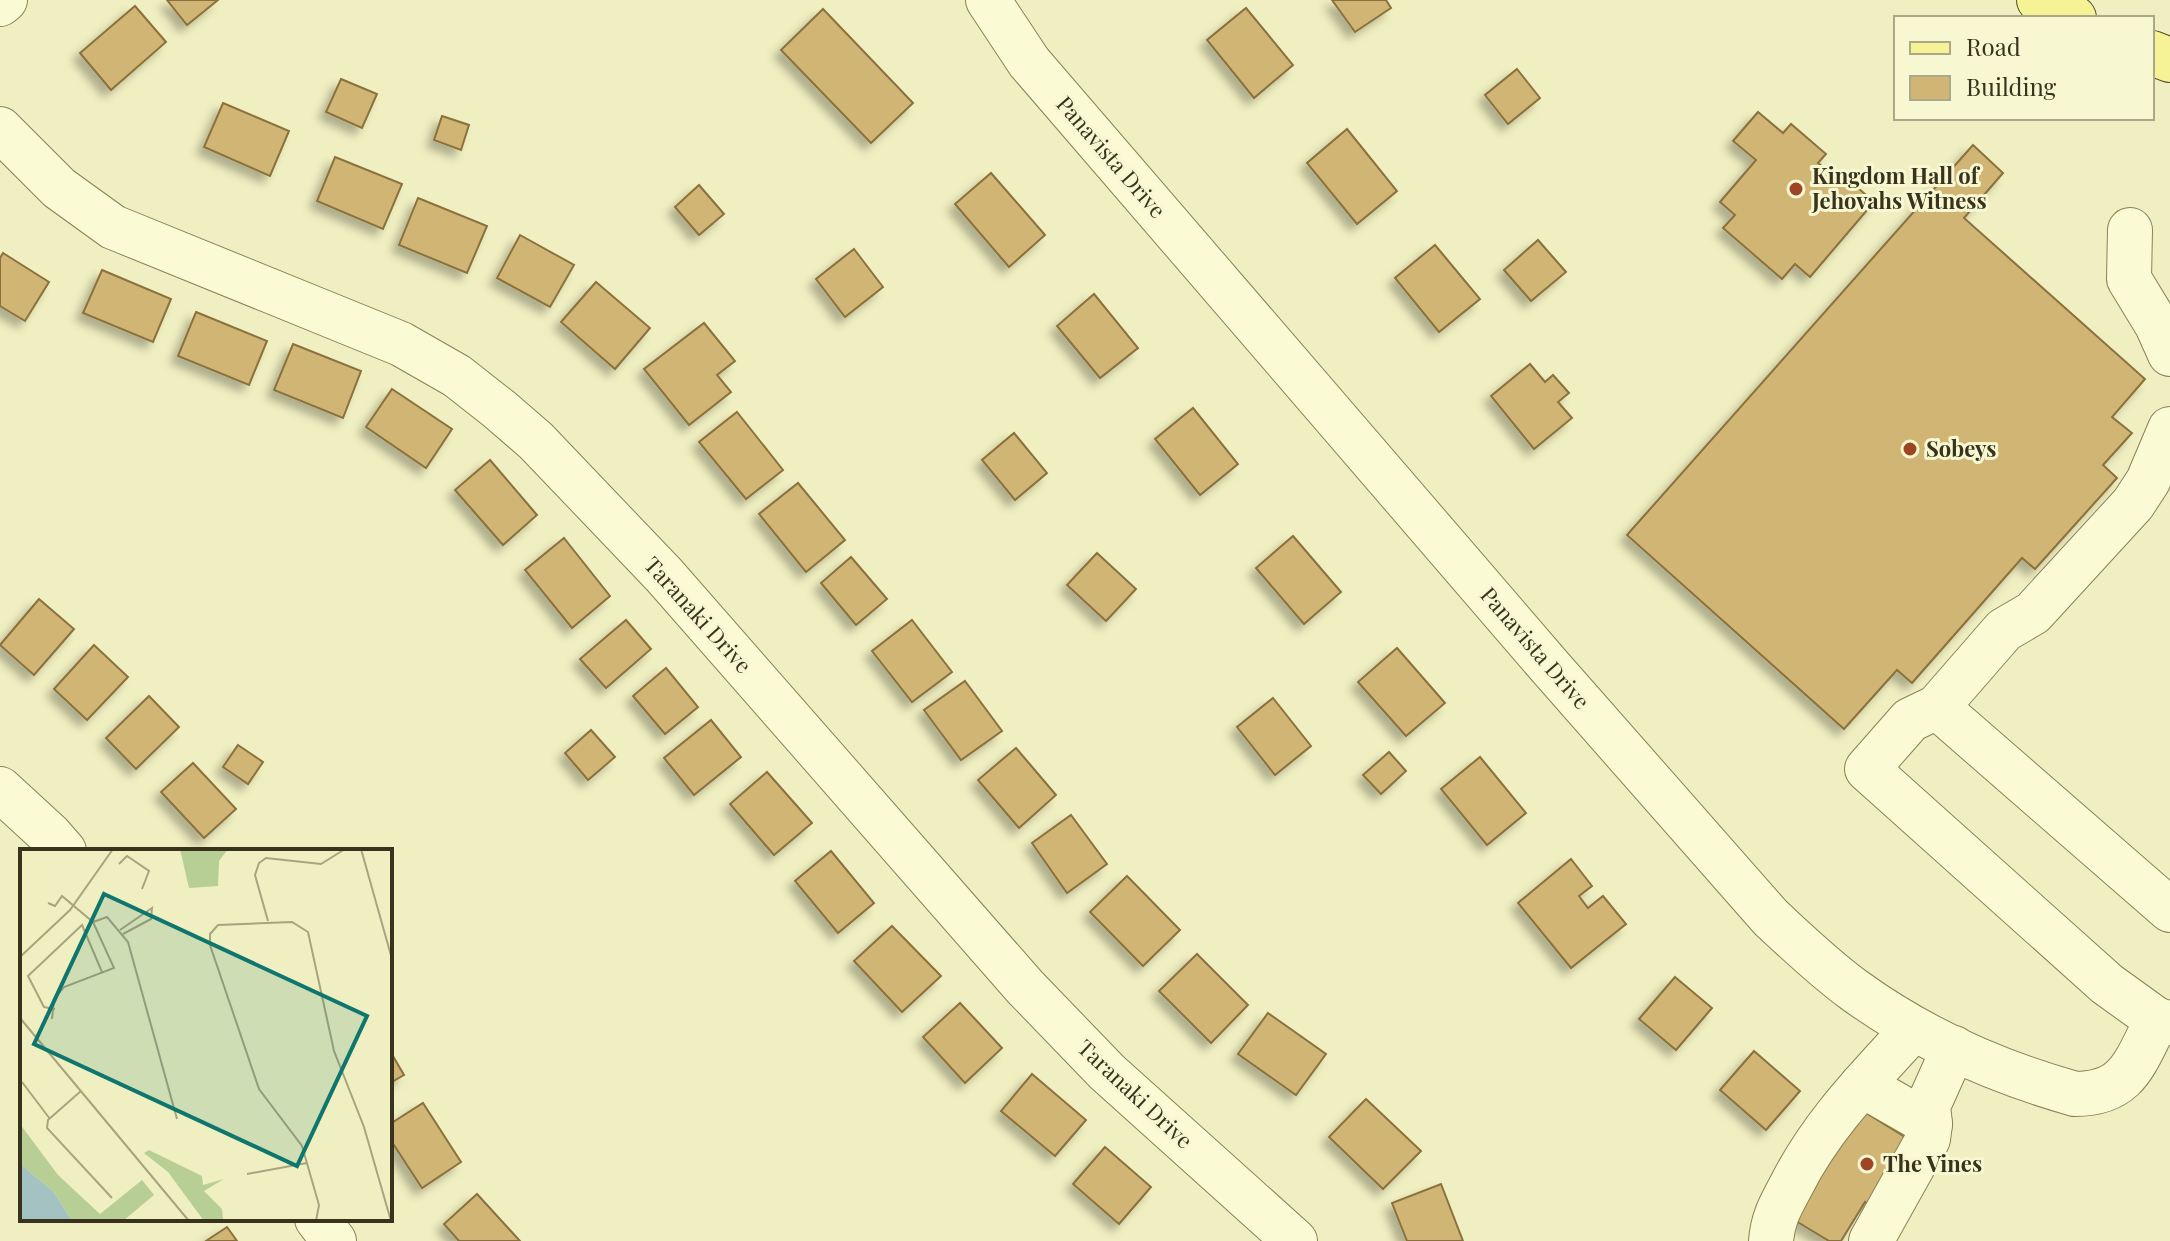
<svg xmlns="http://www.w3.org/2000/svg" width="2170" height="1241" viewBox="0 0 2170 1241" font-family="'Playfair Display',serif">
<defs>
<filter id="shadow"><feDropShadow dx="-7" dy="7" stdDeviation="4" flood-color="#0004"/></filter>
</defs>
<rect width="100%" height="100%" fill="#f0efc1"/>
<!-- building -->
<g fill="#d0b574" stroke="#8b713c" stroke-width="2" filter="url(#shadow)">
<polygon points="167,0 218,0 187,25"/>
<polygon points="1332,0 1386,0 1391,8 1355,32"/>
<polygon points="135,6 166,42 111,90 80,53"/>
<polygon points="1246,8 1293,65 1254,98 1207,40"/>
<polygon points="823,9 913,103 871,143 781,50"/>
<polygon points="1517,69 1540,98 1508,124 1485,95"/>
<polygon points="341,79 377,94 362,128 326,112"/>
<polygon points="223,103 289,131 270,176 204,147"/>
<polygon points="1758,112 1783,133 1791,124 1826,154 1818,163 1834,176 1839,171 1874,202 1810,277 1795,264 1782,279 1723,228 1735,215 1720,202 1756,160 1733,141"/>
<polygon points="442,116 469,125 461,150 434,140"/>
<polygon points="1347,129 1397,191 1357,224 1307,163"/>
<polygon points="1973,145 2003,173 1964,218 2145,379 2112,417 2132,433 2103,465 2117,478 2035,569 2022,558 1912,683 1897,670 1844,729 1627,535"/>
<polygon points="335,157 402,184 383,229 317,201"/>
<polygon points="991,173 1045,235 1009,267 955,204"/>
<polygon points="699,185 724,214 699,235 675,207"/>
<polygon points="418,198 487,226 467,273 399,245"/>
<polygon points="520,235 574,265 550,307 497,278"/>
<polygon points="1538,240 1566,272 1531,301 1504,270"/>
<polygon points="1435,245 1480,299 1439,332 1395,278"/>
<polygon points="854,249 883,287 845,317 816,279"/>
<polygon points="3,253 49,282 25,321 0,306 0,258"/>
<polygon points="102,270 171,299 153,342 83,313"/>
<polygon points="596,282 650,328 615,369 561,322"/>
<polygon points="1094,294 1138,348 1100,378 1057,326"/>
<polygon points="196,312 267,341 249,385 178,356"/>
<polygon points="704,323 735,361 717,375 731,392 689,425 644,369"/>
<polygon points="293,344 361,371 343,418 274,390"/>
<polygon points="1530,364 1545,382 1553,375 1569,393 1558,402 1572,418 1534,449 1491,396"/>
<polygon points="392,389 452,429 426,468 366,427"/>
<polygon points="1193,408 1238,464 1200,495 1155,439"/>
<polygon points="737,412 783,470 746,499 699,442"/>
<polygon points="1014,433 1047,473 1015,500 982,460"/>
<polygon points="490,460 537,515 503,545 455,490"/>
<polygon points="798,483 845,540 806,572 759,514"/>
<polygon points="1293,536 1341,592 1304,624 1256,568"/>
<polygon points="564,538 610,596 572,628 525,570"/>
<polygon points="1097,553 1136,589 1106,621 1067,585"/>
<polygon points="851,557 887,599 856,625 821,583"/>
<polygon points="39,599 74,629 34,675 0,645"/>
<polygon points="626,620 651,649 606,688 580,659"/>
<polygon points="912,620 952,672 912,702 872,651"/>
<polygon points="94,645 128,677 87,720 54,689"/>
<polygon points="1397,648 1445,703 1406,736 1358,682"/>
<polygon points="666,668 698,707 665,734 633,696"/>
<polygon points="965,681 1002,731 961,760 924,710"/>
<polygon points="149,696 179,727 136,769 106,738"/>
<polygon points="1273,698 1311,746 1275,775 1237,727"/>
<polygon points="711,720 741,757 694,795 664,758"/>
<polygon points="591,730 615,757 588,780 565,753"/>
<polygon points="238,745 263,762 248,784 223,767"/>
<polygon points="1016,748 1056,795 1019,828 978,780"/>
<polygon points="1389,752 1406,771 1381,794 1363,775"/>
<polygon points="1480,757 1526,813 1487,845 1441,789"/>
<polygon points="193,763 236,809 204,838 161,792"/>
<polygon points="767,772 812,823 774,855 730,804"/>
<polygon points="1071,815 1107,864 1067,893 1032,843"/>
<polygon points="831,851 874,903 838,933 795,881"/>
<polygon points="1571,859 1592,886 1579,896 1588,908 1603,896 1626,924 1571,968 1518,903"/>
<polygon points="1127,876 1180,930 1143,966 1090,912"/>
<polygon points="892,926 941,976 902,1012 854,961"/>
<polygon points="1197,954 1248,1005 1211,1043 1159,991"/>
<polygon points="1675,977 1712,1008 1676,1050 1639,1019"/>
<polygon points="960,1003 1002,1048 965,1083 923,1037"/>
<polygon points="1268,1013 1326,1054 1296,1095 1238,1054"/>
<polygon points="390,1051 404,1075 390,1083"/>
<polygon points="1754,1051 1800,1091 1766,1130 1720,1090"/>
<polygon points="1032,1074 1086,1120 1055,1156 1001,1111"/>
<polygon points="1366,1099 1421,1151 1383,1189 1329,1137"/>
<polygon points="423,1103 461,1162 422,1188 390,1139 390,1124"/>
<polygon points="1858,1108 1913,1142 1873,1207 1865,1202 1841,1241 1829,1241 1791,1218"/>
<polygon points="1105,1147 1151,1187 1119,1224 1073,1184"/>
<polygon points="1441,1184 1463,1241 1407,1241 1392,1203"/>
<polygon points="477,1194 520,1241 459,1241 444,1224"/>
<polygon points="227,1227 237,1241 206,1241"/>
</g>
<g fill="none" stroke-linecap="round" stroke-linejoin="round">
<defs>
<g id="minor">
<path d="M988,0L1029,62L1551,668L1771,918C1798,943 1825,969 1854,990C1920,1038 1997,1072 2075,1094C2129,1094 2135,1061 2157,1020L2170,1023"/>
<polyline points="0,4 5,0"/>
<polyline points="0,129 59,188 113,227 401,344 457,376 499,409 536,441 664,575 1025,987 1107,1072 1295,1241"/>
<polyline points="2130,230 2129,279 2157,325 2170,354"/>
<polyline points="1937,707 2170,910"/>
<polyline points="0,789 50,835 64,851"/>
<polyline points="2157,1020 2107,984 1867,769 1910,720 1937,707 2004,630 2033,613 2133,504 2148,481 2170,429"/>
<polyline points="1862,1085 1930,1124"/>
<polyline points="317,1219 334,1241"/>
<path d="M1771,1241C1773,1217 1781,1205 1792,1184C1823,1123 1868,1079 1913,1029"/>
<polyline points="1871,1241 1928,1139 1930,1124 1928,1106 1954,1048"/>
</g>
<g id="major">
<polyline points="2039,0 2074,18"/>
<polyline points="2152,53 2170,60"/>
</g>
</defs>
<!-- minor casing -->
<use href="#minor" stroke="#8b8157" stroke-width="46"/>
<!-- major casing -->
<use href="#major" stroke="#584d2c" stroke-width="46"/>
<!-- minor -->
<use href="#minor" stroke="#fafad4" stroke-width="44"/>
<!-- major -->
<use href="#major" stroke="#f6f396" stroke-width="44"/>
</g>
<!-- markers -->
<g fill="#9d4524" stroke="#f7f7d1" stroke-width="3">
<circle cx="1796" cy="189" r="8"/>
<circle cx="1910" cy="449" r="8"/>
<circle cx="1867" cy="1164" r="8"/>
</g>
<g text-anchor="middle" stroke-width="6" stroke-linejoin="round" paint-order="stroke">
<!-- street labels -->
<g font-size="22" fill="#39331d" stroke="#f7f7d1">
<text transform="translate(1111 157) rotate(49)" y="8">Panavista Drive</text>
<text transform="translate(698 615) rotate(48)" y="8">Taranaki Drive</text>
<text transform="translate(1535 648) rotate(49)" y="8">Panavista Drive</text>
<text transform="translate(1135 1094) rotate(43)" y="8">Taranaki Drive</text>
</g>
<!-- poi labels -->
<g font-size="22" font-weight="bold" fill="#39331d" stroke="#f7f7d1" text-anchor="start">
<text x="1812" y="184">Kingdom Hall of<tspan x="1812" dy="25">Jehovahs Witness</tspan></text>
<text x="1926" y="457">Sobeys</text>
<text x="1883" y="1172">The Vines</text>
</g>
</g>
<!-- overview -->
<g transform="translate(20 849)">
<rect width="372" height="372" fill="#f0efc1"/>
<path d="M160,0H208L199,12L198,37L169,39ZM0,275L38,326L80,365L122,331L134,346L103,372H52L33,342L0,315ZM129,301L182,327L183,336L204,330L184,342L202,360L203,370L184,372L148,323L124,304Z" fill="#b7cf94"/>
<path d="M0,315L33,342L52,372H0Z" fill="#a4c2c2"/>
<path fill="none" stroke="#a7a47f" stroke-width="2" d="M341,0L372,110M99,15L107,7L129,22L122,40M28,54L35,57L42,47L73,73L87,68L108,93L157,270M248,72L235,26L239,14L246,9L301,15L325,0M100,81L132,59L131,70L103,85M0,108L50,61L93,0M35,160L24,158L8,127L62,76L82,123M0,169L169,372M32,170L34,150L44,138L94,119L73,73M2,233L30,270M61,242L28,271L27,279L92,349M227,325L287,314M296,372L299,356L282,297L239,240L190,96V85L198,76L272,73L288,83L314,202L344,278L371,372"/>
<path fill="#0f766e" fill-opacity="0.15" stroke="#0f766e" stroke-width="4" d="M84,45L347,167L277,317L14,195Z"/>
<rect width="372" height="372" fill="none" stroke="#39331d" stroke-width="4"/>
</g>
<!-- legend -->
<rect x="1894" y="16" width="260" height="104" fill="#f7f7d1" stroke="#aba989" stroke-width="2"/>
<rect x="1910" y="42" width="40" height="12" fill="#f6f396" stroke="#aba989" stroke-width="2"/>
<text x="1966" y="56" font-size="24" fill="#39331d">Road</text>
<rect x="1910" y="76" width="40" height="24" fill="#d0b574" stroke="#aba989" stroke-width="2"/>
<text x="1966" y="96" font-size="24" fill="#39331d">Building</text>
</svg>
